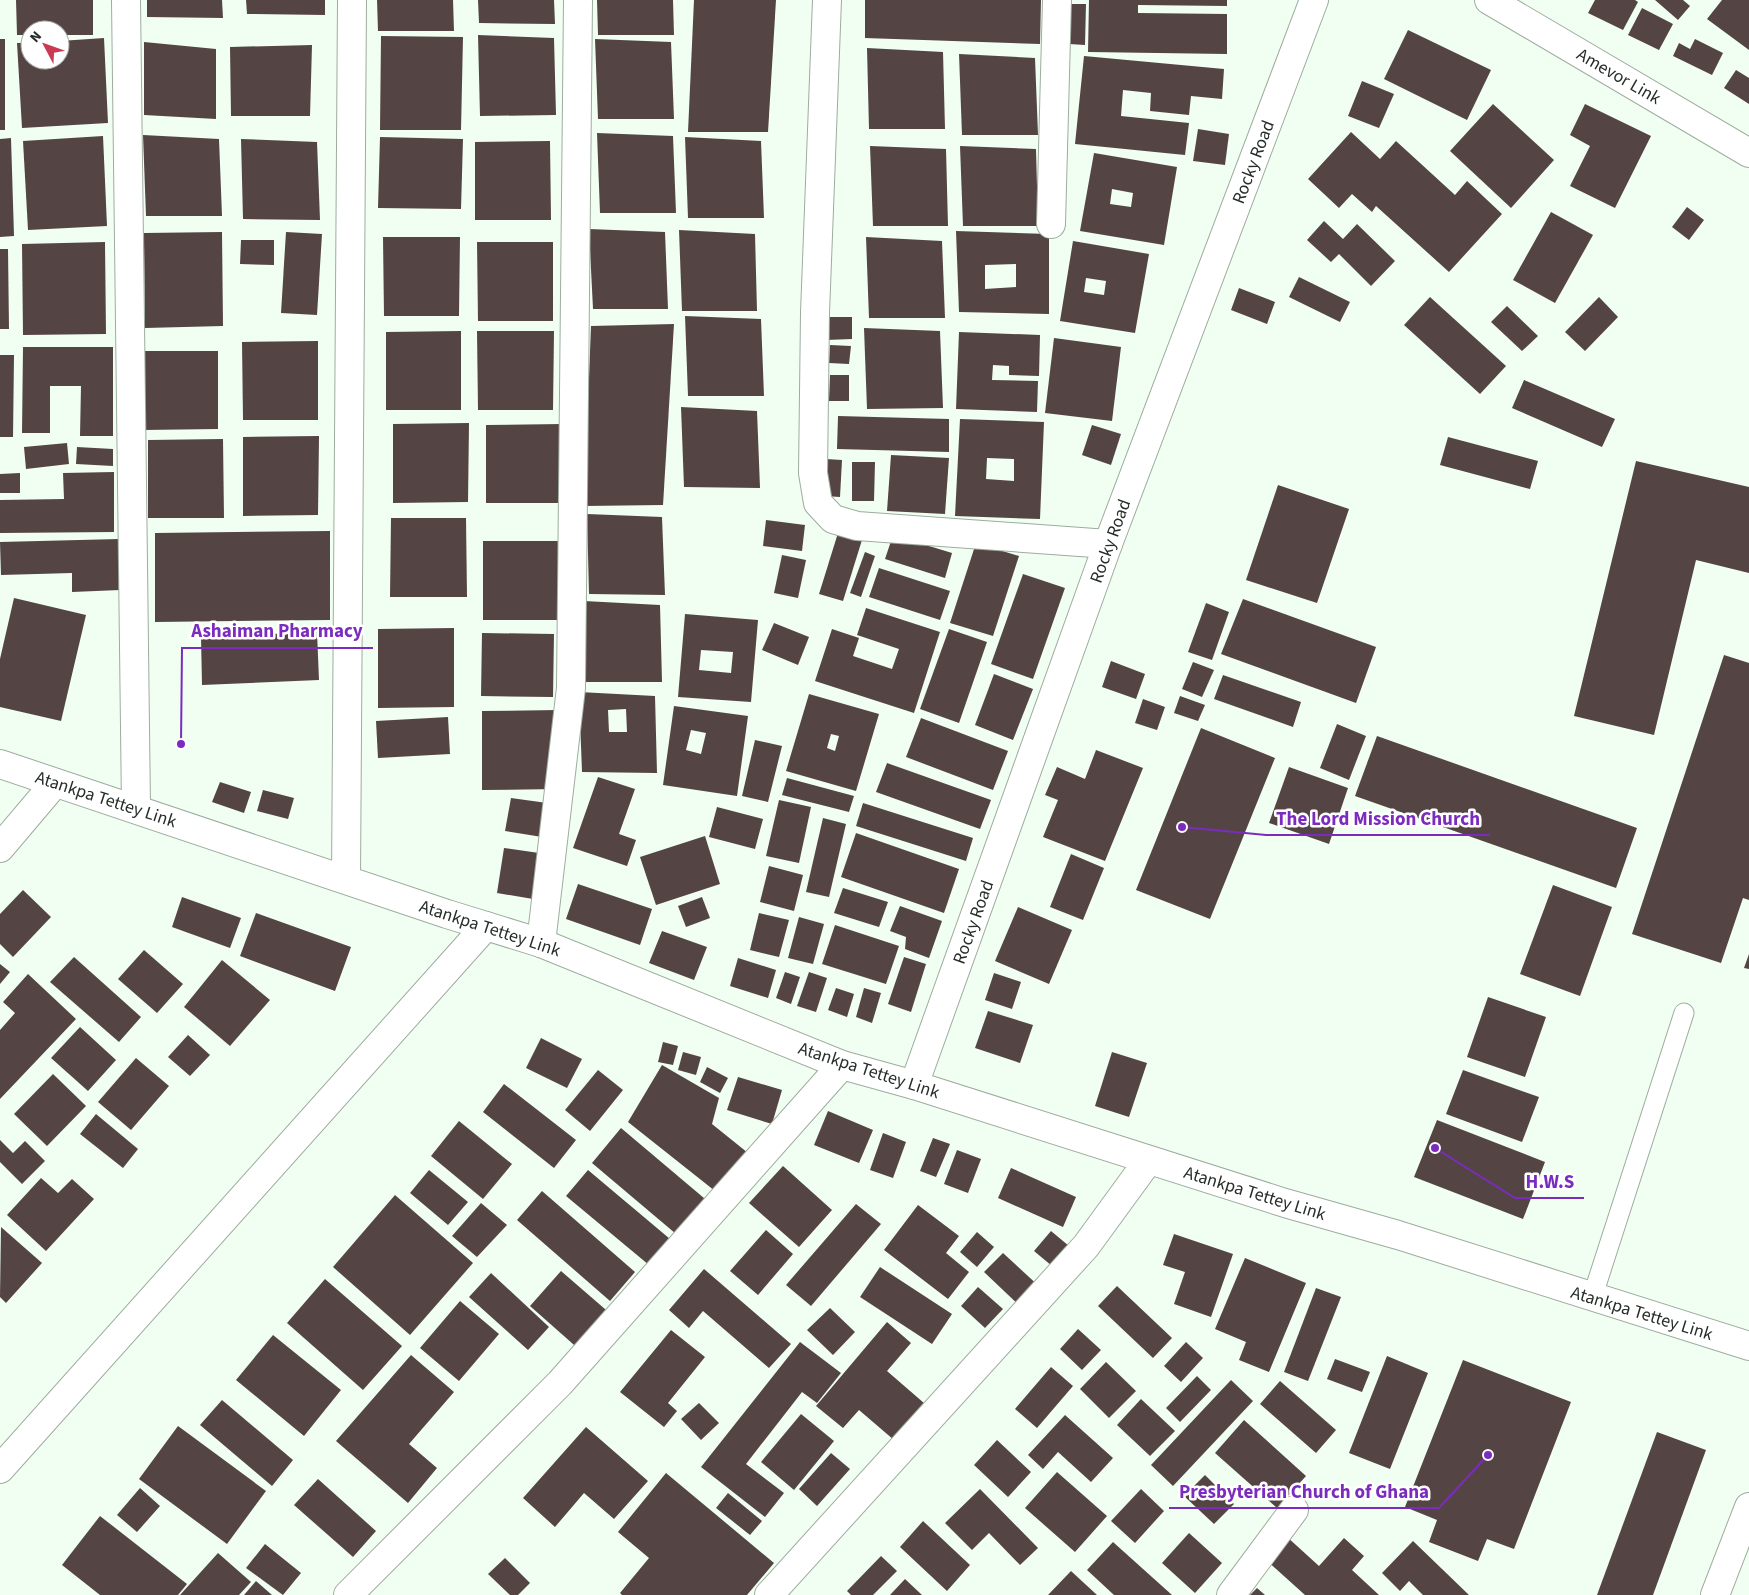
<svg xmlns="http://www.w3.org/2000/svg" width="1749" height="1595" viewBox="0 0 1749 1595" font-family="'Source Sans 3',sans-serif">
<rect width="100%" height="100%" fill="#f0fff1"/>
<!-- building -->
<g fill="#544" fill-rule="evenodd">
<polygon points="16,0 93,0 93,35 60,35 60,30 30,30 30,35 17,35"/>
<polygon points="147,0 222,0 223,18 147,17"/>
<polygon points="246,0 325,0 325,15 247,14"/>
<polygon points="377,0 453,0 454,31 378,31"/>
<polygon points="478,0 554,0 555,24 479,23"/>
<polygon points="597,0 673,0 674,35 598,35"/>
<polygon points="694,0 776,0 768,132 688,132"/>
<polygon points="865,0 1041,0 1040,44 865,38"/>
<polygon points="1089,0 1227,0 1227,6 1138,5 1138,13 1227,14 1227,54 1088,52"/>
<polygon points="1595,0 1635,0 1638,2 1623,30 1588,13"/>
<polygon points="1655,0 1683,0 1690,6 1678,20"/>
<polygon points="1722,0 1749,0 1749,50 1707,19"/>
<polygon points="1070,4 1086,4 1085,45 1069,44"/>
<polygon points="1642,8 1673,24 1659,50 1628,35"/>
<polygon points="1408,30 1491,70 1467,120 1384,79"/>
<polygon points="478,35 554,38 556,115 480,116"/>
<polygon points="381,36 463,37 461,130 380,130"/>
<polygon points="104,38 108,123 22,128 17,43 30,43 30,60 60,60 60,41"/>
<rect x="0" y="39" width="5" height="91"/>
<polygon points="595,39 671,42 674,119 598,119"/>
<polygon points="1695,39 1723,53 1712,75 1673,56 1679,43 1690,49"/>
<polygon points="144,42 216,49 216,119 144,115"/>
<polygon points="312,45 310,116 231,116 230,47"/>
<polygon points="867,48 943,52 945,129 869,129"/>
<polygon points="959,54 1035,58 1038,135 962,135"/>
<polygon points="1084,56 1224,69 1222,99 1191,96 1189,115 1150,111 1151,93 1123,90 1121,116 1189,123 1185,155 1075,144"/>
<polygon points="1736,70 1749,78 1749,104 1724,88"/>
<polygon points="1362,81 1394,94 1379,128 1348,116"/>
<polygon points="1493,104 1554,160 1511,208 1450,151"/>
<polygon points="1585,104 1651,136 1615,208 1570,186 1590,146 1570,135"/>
<polygon points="1198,129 1229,134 1225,165 1193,161"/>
<polygon points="1351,132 1380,159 1396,141 1455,195 1467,181 1502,214 1449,272 1376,206 1372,212 1352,194 1339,208 1308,179"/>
<polygon points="597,133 673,136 676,213 600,213"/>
<polygon points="143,135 219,139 222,216 146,216"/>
<polygon points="103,136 107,226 28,230 23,141"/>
<polygon points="380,137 463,139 461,209 378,208"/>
<polygon points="685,137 761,141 764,218 688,218"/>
<polygon points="11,138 14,236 0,237 0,139"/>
<polygon points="241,139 317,142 320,220 243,219"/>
<polygon points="550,141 551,220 475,220 475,142"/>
<polygon points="870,146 946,149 948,226 873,226"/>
<polygon points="960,146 1036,149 1038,226 963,226"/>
<path d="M1094,153L1177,167L1164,245L1080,231ZM1112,189L1133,193L1131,207L1110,204Z"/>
<polygon points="1687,207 1704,220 1689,240 1672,227"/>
<polygon points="1551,212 1593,235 1555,303 1513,280"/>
<polygon points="1324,221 1343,239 1357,224 1395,261 1371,286 1339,254 1331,262 1307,240"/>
<polygon points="589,229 665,232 668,309 593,309"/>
<polygon points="679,230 755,234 757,311 682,311"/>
<path d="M956,231L1049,234V314L959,312ZM1016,264V287L985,289V265Z"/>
<polygon points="222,232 223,326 145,328 144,233"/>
<polygon points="286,232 322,234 317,315 281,313"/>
<polygon points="383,237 460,237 459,316 384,316"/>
<polygon points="866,237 942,241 945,318 869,318"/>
<polygon points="241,240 274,240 274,265 240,264"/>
<path d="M1073,241L1149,254L1135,333L1060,321ZM1086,278L1106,281L1104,295L1084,292Z"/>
<polygon points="105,242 106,334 23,335 22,244"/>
<polygon points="477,242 553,242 553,321 478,321"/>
<polygon points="0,249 8,249 9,329 0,329"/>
<polygon points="1299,277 1350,302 1340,322 1289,297"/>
<polygon points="1239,288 1275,302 1267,324 1231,310"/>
<polygon points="1430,297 1506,366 1480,394 1404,325"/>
<polygon points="1599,297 1618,317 1585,351 1565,332"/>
<polygon points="1507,306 1538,336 1522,351 1491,322"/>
<polygon points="685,316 761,319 764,396 688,396"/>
<polygon points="826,317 852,317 852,339 826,340"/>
<polygon points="674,324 663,505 584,506 591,326"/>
<polygon points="864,328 940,331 943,408 867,409"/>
<polygon points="461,331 461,410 386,410 386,332"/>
<polygon points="477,331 554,331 553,410 478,410"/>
<polygon points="959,332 1040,335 1039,376 1009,375 1009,366 993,365 992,380 1038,381 1037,412 956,409"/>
<polygon points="1054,338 1121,347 1112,421 1045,413"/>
<polygon points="318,341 318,420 243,420 242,342"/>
<polygon points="830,345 851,346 849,364 829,363"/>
<polygon points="23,347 113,347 113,436 80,436 81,386 50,386 50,433 22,433"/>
<polygon points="143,351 218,351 218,429 143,430"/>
<polygon points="0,355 14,355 13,437 0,437"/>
<polygon points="830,375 849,375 849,401 829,401"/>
<polygon points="1524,380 1615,419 1602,447 1512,408"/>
<polygon points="681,407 757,411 760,488 684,487"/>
<polygon points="838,416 949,419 949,452 837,449"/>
<path d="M960,419L1044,422L1040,519L955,516ZM987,458L1014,459V481L986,479Z"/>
<polygon points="469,423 468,502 393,503 393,424"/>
<polygon points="562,424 562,503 486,503 486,425"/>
<polygon points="1092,425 1121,434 1111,465 1082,455"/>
<polygon points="319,436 318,515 243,516 243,437"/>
<polygon points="1448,437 1538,461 1530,489 1440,465"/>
<polygon points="223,439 224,518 148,518 148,440"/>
<polygon points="67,443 69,464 26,469 24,447"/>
<polygon points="77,447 113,449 113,466 76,464"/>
<polygon points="891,455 949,458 945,514 887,511"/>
<polygon points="826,459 842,460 840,497 824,496"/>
<polygon points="1636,461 1749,487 1749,573 1696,560 1654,735 1574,716"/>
<polygon points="852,462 875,462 874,501 852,501"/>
<polygon points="114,472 114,532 0,533 0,500 64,499 63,473"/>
<polygon points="20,473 20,493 0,493 0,474"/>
<polygon points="1278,485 1349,509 1317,603 1246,580"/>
<polygon points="587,514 662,517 665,595 589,594"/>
<polygon points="391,518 466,518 467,597 390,597"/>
<polygon points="766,520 805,525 802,551 763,546"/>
<polygon points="330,531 330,620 155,622 155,533"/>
<polygon points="838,533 862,540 843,601 819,594"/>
<polygon points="893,535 952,553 945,578 885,559"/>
<polygon points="119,539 120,590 72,592 72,573 1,575 0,542"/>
<rect x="483" y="541" width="76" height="79"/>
<polygon points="976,543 1019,556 993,636 950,623"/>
<polygon points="865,552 875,556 861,597 850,593"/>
<polygon points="782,555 806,560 798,598 774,593"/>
<polygon points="879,568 950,591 940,620 869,597"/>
<polygon points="1023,574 1065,588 1033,679 991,664"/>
<polygon points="14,598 86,615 61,721 0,707 0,659"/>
<polygon points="1243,599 1376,647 1356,703 1221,654"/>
<polygon points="584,601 660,605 662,682 586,682"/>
<polygon points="1206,603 1229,612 1212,660 1188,652"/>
<polygon points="866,608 940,632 914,713 815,681 832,629 859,638 853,656 892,669 899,649 857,635"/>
<path d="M685,614L758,620L751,702L678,697ZM701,650L733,652L731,673L699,670Z"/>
<polygon points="774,623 809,637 798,665 762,650"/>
<polygon points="454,628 454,707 378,708 378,629"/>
<polygon points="949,629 987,642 959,723 920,709"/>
<polygon points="317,632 319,680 202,685 201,637"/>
<polygon points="482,633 554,634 553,697 481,696"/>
<polygon points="1724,655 1749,663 1749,900 1743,898 1721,963 1632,934"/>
<polygon points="1111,661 1145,674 1136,699 1102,687"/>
<polygon points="1193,662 1214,670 1202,697 1182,689"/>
<polygon points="994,674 1033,689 1013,740 975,725"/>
<polygon points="1223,675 1301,702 1293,727 1214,699"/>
<path d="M579,692L655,696L657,773L582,772ZM626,709L627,732H609L608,710Z"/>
<path d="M809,694L879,714L856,791L786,771ZM831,734L839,736L835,751L827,748Z"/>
<polygon points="1180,696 1205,705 1198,721 1174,713"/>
<polygon points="1143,699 1165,707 1157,730 1135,723"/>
<path d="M674,706L748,716L737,796L663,785ZM691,730L706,733L701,754L686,750Z"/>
<polygon points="558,710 558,789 482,790 482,711"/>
<polygon points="448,717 450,754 378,758 376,721"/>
<polygon points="921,718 1008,751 993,790 906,757"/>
<polygon points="1337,724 1366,736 1349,780 1320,768"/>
<polygon points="1201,728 1275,758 1210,919 1136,890"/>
<polygon points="1377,736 1637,828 1616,888 1355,796"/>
<polygon points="755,740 782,746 768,802 742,796"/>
<polygon points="1096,750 1143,768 1105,861 1043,837 1058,800 1045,795 1057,767 1085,779"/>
<polygon points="887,763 991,800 980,829 876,792"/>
<polygon points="1289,767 1348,788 1329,844 1269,823"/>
<polygon points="598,777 635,789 619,834 636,840 627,866 573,848"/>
<polygon points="787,778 854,796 849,812 782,795"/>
<polygon points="220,782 251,792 244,813 212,802"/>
<polygon points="263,790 294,798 288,819 257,811"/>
<polygon points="511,798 547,803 542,837 505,831"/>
<polygon points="779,800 811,807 799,863 766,856"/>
<polygon points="863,803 973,838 966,861 856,826"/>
<polygon points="717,807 763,819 755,849 709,837"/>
<polygon points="823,818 846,824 829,897 806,892"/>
<polygon points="856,833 959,869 944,913 841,877"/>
<polygon points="705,836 720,884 656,905 640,857"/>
<polygon points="504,848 539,853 533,899 497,893"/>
<polygon points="1071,854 1104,868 1083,920 1050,907"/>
<polygon points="769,866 803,875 794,911 760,902"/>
<polygon points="578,884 652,909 640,945 566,919"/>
<polygon points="1553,885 1612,907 1580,996 1520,974"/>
<polygon points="843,888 888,902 879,927 834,913"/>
<polygon points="23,890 51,917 13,957 0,944 0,914"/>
<polygon points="182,897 241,918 230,948 172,927"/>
<polygon points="702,897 710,918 686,927 678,906"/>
<polygon points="900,906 942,921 929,958 905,949 906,937 890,931"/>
<polygon points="1018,907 1072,930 1049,984 995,961"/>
<polygon points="256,913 351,947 335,991 240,956"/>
<polygon points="759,913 789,920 779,957 750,950"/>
<polygon points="799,917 824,924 813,964 788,958"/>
<polygon points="835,925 899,946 886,984 822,964"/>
<polygon points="662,931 707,947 694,980 649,963"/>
<polygon points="144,950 183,984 157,1013 118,979"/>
<polygon points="1749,954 1749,969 1744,968"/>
<polygon points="74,957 141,1017 119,1042 50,982"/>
<polygon points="904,957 926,964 911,1012 888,1004"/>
<polygon points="738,958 776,970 768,998 730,986"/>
<polygon points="222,960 270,1000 230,1046 184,1007"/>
<polygon points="0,964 10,972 0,984"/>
<polygon points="785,972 800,977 791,1004 776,998"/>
<polygon points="809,972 827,978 816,1012 797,1006"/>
<polygon points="994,973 1021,982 1012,1009 985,1000"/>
<polygon points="28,974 76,1019 0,1099 0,1030 15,1013 3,1002"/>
<polygon points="836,988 854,994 847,1017 828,1010"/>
<polygon points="864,988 881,993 872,1023 856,1017"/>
<polygon points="1488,997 1546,1017 1525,1077 1467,1057"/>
<polygon points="988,1011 1033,1025 1020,1063 975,1048"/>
<polygon points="80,1027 116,1060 88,1091 51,1058"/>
<polygon points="188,1035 210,1055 190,1076 168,1057"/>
<polygon points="541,1038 582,1059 567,1088 526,1068"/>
<polygon points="663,1042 678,1046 673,1065 658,1062"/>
<polygon points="683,1052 701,1057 696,1075 678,1070"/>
<polygon points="1112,1052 1147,1063 1129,1117 1095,1106"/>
<polygon points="136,1058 169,1086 131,1130 98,1102"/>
<polygon points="662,1065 719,1098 712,1124 748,1153 715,1191 628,1122"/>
<polygon points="707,1067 728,1078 720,1093 700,1082"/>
<polygon points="598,1070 623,1090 590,1131 565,1110"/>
<polygon points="1463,1070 1539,1097 1522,1142 1446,1114"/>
<polygon points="53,1074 86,1106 47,1146 14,1114"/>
<polygon points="738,1077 782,1090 772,1124 727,1110"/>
<polygon points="504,1084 576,1140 554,1168 483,1112"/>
<polygon points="828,1111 873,1130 859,1163 814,1145"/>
<polygon points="96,1114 138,1149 123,1168 80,1134"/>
<polygon points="1437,1120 1545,1162 1523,1219 1414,1177"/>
<polygon points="459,1121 512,1164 483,1199 431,1156"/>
<polygon points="621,1128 711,1204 682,1239 592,1163"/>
<polygon points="883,1133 906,1142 893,1178 870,1170"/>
<polygon points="933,1138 950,1144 936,1177 920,1171"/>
<polygon points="0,1140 13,1153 25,1141 45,1161 22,1184 0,1162"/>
<polygon points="957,1150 981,1159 968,1193 944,1184"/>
<polygon points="783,1166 832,1210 799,1247 749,1203"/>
<polygon points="1011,1168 1076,1197 1063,1227 998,1198"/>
<polygon points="429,1170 468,1202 448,1225 410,1193"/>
<polygon points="588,1170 670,1239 649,1265 566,1196"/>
<polygon points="41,1178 58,1193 72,1179 94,1199 46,1251 7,1215"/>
<polygon points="542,1191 635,1272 610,1301 517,1220"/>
<polygon points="395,1195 473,1263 410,1335 333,1267"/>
<polygon points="481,1203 507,1225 477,1257 452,1236"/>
<polygon points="856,1204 881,1224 811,1306 786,1285"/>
<polygon points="918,1205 959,1236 946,1253 969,1272 948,1299 884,1250"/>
<polygon points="1,1227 42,1263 6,1303 0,1297"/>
<polygon points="766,1230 793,1254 758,1295 730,1271"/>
<polygon points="1051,1231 1075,1251 1058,1271 1034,1251"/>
<polygon points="977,1232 994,1247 977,1267 960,1252"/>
<polygon points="1174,1234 1233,1254 1211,1317 1174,1304 1185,1272 1163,1265"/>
<polygon points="1003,1253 1042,1289 1023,1309 984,1272"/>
<polygon points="1245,1258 1306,1283 1269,1372 1239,1360 1246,1342 1215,1329"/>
<polygon points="880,1267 952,1314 932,1344 860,1297"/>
<polygon points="704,1269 791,1344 769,1368 703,1311 689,1328 669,1310"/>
<polygon points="561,1271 613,1316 582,1352 530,1306"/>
<polygon points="491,1273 549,1327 528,1350 469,1297"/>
<polygon points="325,1279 402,1346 363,1390 287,1323"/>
<polygon points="1117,1286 1172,1338 1153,1358 1098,1306"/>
<polygon points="978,1287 1003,1309 985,1328 961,1306"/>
<polygon points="1316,1288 1341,1297 1308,1381 1284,1372"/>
<polygon points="460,1301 499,1334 459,1381 420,1348"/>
<polygon points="830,1308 855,1332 833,1355 807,1330"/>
<polygon points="887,1322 911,1343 887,1371 932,1410 901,1446 859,1410 843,1428 816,1406"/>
<polygon points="1078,1329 1101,1350 1082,1370 1060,1349"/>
<polygon points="671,1330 705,1357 668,1403 677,1411 664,1427 620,1392"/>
<polygon points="273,1335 341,1390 304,1436 236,1380"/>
<polygon points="800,1342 841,1373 817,1403 802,1392 746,1464 784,1493 765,1517 701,1467"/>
<polygon points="1186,1342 1203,1358 1181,1382 1164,1366"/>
<polygon points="411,1355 454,1392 409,1444 437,1468 408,1503 336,1441"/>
<polygon points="1387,1356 1428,1373 1390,1469 1349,1453"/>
<polygon points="1335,1359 1370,1372 1362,1392 1327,1379"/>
<polygon points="1463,1360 1571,1402 1514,1549 1487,1539 1478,1561 1429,1542 1437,1520 1405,1507"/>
<polygon points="1106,1362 1136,1391 1109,1418 1080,1389"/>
<polygon points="1051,1367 1073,1386 1037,1428 1015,1409"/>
<polygon points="1197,1376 1211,1390 1180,1422 1166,1408"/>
<polygon points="1231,1380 1253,1401 1173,1486 1151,1465"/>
<polygon points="1280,1381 1336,1430 1316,1453 1260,1404"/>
<polygon points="1141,1399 1175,1431 1150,1456 1117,1425"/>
<polygon points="222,1400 293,1460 272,1486 200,1425"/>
<polygon points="699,1403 719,1423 701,1440 681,1419"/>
<polygon points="801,1414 834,1441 794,1490 761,1462"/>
<polygon points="1065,1415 1113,1458 1091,1482 1058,1452 1043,1469 1028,1455"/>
<polygon points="1244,1420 1306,1476 1277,1508 1215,1453"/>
<polygon points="178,1426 266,1491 227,1544 139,1479"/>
<polygon points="586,1427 648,1481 614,1519 584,1493 555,1527 523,1498"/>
<polygon points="1657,1432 1706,1450 1653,1595 1597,1595"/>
<polygon points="997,1440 1031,1472 1008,1497 974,1465"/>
<polygon points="831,1453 850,1469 817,1506 799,1489"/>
<polygon points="1057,1472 1107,1516 1075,1552 1025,1508"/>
<polygon points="666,1473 774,1563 747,1595 622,1595 620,1593 649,1558 618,1532"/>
<polygon points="1205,1475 1234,1504 1214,1524 1184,1496"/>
<polygon points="318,1479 376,1531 353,1557 294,1505"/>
<polygon points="140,1488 160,1506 137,1532 117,1515"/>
<polygon points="980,1489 1038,1548 1020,1565 989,1533 972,1550 945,1523"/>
<polygon points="1141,1489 1164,1511 1135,1543 1111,1521"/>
<polygon points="728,1493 762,1521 750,1535 716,1508"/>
<polygon points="100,1516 187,1584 178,1595 100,1595 62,1565"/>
<polygon points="923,1521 970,1565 947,1591 900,1547"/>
<polygon points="1189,1533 1222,1563 1195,1593 1162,1563"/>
<polygon points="1286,1536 1319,1566 1344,1538 1364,1556 1352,1570 1379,1595 1305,1595 1265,1559"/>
<polygon points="1413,1541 1469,1595 1423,1595 1409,1581 1400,1591 1382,1573"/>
<polygon points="1113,1542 1172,1595 1114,1595 1087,1570"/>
<polygon points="265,1544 301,1573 283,1595 246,1568"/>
<polygon points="218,1553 251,1582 239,1595 180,1595"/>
<polygon points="881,1556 897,1571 873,1595 851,1595 847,1591"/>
<polygon points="505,1558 530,1583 518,1595 510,1595 488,1574"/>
<polygon points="1071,1571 1097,1595 1048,1595"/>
<polygon points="905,1579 922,1595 890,1595"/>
<polygon points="256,1581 272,1595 244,1595"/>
<polygon points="1257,1588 1265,1595 1250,1595"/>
</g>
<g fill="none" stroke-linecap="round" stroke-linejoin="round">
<defs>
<polyline id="lane" points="1592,1298 1684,1013"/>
<g id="street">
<polyline points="126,0 136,808"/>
<polyline points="827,0 815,313 813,473 818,503 833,519 857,526 1108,544"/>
<polyline points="1489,0 1749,153"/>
<polyline points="1051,224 1057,0"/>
<polyline points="0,764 447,914 541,943 842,1065 914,1085 1285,1203 1398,1235 1749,1346"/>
<polyline points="0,848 55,783"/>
<polyline points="346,879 352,0"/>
<polyline points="541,943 571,688 578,0"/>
<polyline points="914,1085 1108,544 1314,0"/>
<polyline points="0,1469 486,926"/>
<polyline points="348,1595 560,1383 842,1065"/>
<polyline points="769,1595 1086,1246 1148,1161"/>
<polyline points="1231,1595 1294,1510"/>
<polyline points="1715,1595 1749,1507"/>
</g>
</defs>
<!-- lane casing -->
<use href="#lane" stroke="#9eac9f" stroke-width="21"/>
<!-- street casing -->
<use href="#street" stroke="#9eac9f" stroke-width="30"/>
<!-- lane -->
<use href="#lane" stroke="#fff" stroke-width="19"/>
<!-- street -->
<use href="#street" stroke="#fff" stroke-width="28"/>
</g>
<g text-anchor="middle" stroke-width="5" stroke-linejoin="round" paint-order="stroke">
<!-- street labels -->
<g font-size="18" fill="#272d28" stroke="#fff">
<text transform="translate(1619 76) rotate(30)" y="6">Amevor Link</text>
<text transform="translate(1253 162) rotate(-69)" y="6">Rocky Road</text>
<text transform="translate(1110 541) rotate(-70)" y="6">Rocky Road</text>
<text transform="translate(106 799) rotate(18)" y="6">Atankpa Tettey Link</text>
<text transform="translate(973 922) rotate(-70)" y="6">Rocky Road</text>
<text transform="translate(490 928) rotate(18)" y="6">Atankpa Tettey Link</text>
<text transform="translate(869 1070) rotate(18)" y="6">Atankpa Tettey Link</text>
<text transform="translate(1255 1193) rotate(17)" y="6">Atankpa Tettey Link</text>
<text transform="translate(1642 1313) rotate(17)" y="6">Atankpa Tettey Link</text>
</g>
</g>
<!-- callouts -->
<path fill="none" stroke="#7b2cbf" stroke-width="2" d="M181 744L182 648H373M1182 827L1266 835H1490M1435 1148L1515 1198H1584M1488 1455L1439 1508H1169"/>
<g fill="#7b2cbf" stroke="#fff" stroke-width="2">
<circle cx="181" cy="744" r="5"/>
<circle cx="1182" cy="827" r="5"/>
<circle cx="1435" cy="1148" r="5"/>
<circle cx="1488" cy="1455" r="5"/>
</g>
<g font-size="19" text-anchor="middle" font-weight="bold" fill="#7b2cbf" stroke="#fff" stroke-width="5" stroke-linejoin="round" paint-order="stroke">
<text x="277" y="637">Ashaiman Pharmacy</text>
<text x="1378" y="825">The Lord Mission Church</text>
<text x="1550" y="1188">H.W.S</text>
<text x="1304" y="1498">Presbyterian Church of Ghana</text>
</g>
<!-- north arrow -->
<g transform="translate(45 45) rotate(311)"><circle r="24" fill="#ffffff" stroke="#a9aba9"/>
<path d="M0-4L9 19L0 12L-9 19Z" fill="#ca3a53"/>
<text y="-8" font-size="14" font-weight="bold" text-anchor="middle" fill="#272d28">N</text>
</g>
</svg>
